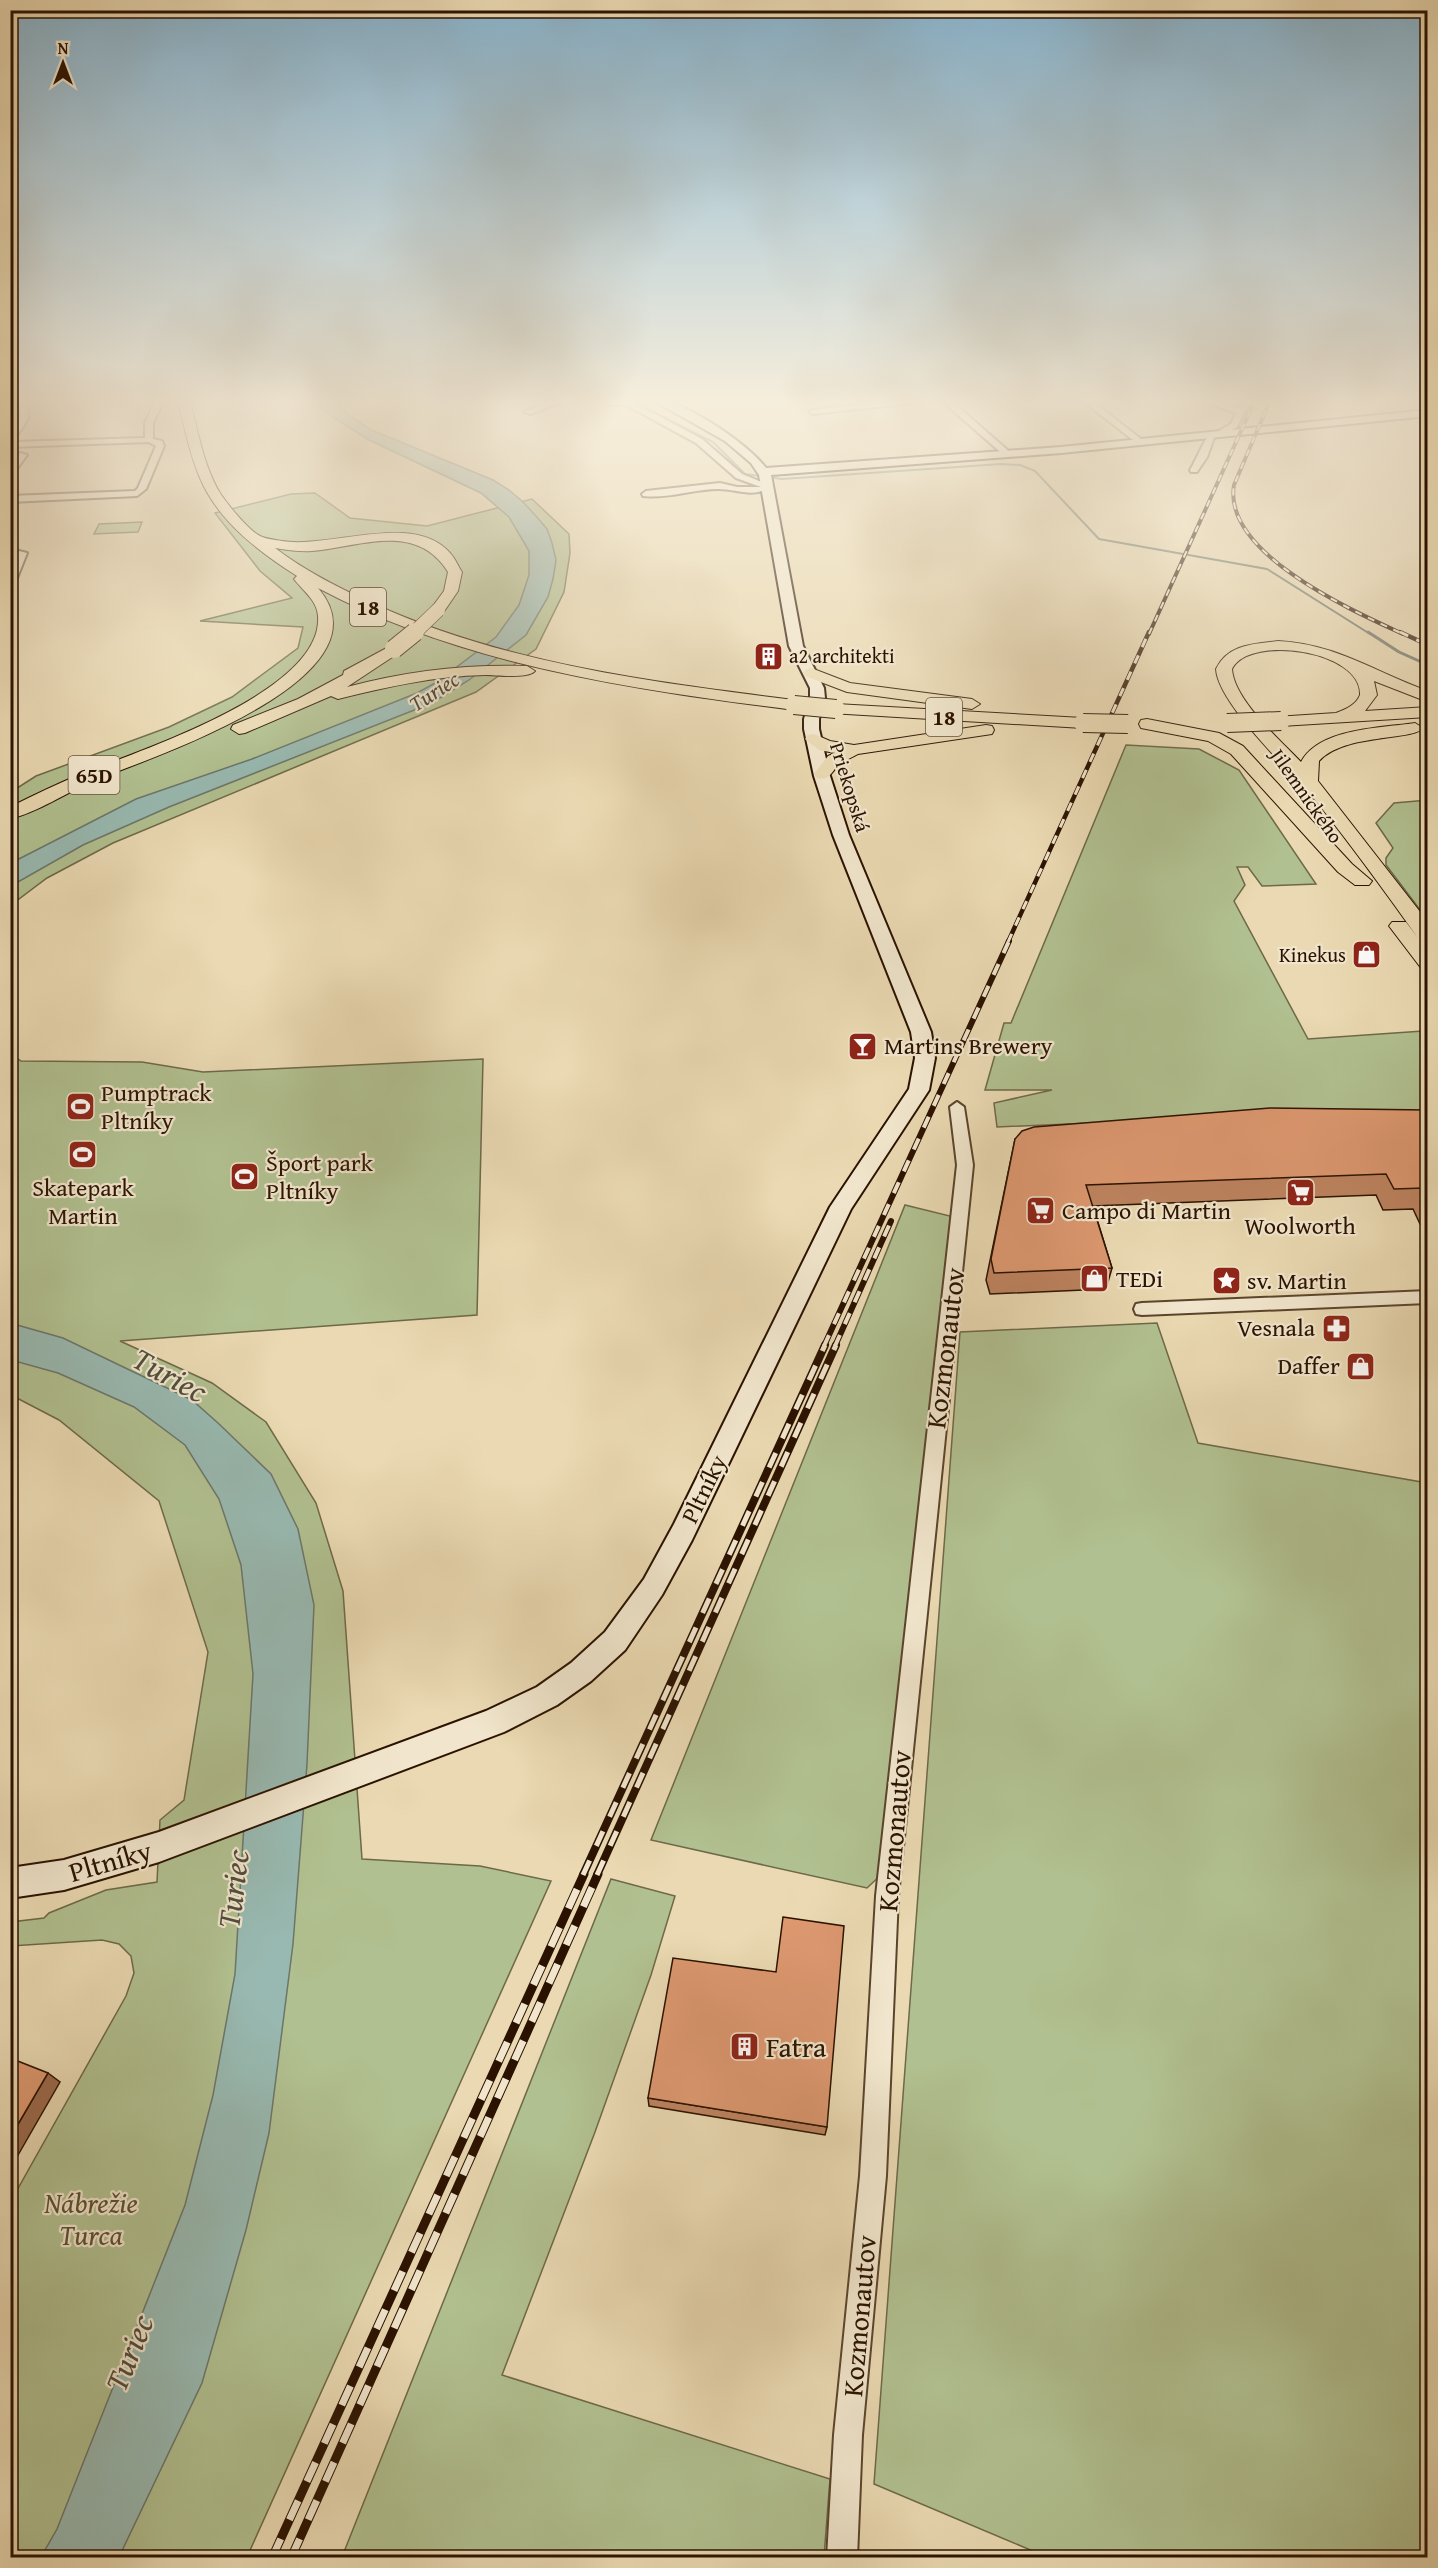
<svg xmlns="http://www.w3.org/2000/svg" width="1438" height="2568" viewBox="0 0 1438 2568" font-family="'Gentium Book Plus',serif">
<rect width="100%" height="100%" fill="#ead9b2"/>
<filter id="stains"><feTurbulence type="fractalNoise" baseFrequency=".00333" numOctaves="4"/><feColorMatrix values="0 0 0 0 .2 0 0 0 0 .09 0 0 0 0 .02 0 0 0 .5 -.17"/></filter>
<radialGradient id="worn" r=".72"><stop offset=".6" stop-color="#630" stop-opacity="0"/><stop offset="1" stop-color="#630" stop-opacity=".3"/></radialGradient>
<!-- green -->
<g fill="#b1c090" stroke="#6e6948" stroke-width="1.5">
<polygon points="315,493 350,518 427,526 532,499 569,534 570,553 564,592 536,649 476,692 113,843 47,878 11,905 11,792 36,776 169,727 232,697 298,648 303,627 200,621 292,598 260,571 215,513 291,494"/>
<polygon points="142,522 138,532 94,534 99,524"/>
<polygon points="1126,745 1199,749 1239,770 1316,884 1262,886 1248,867 1237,867 1245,885 1234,901 1308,1039 1423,1031 1427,1033 1427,1122 1161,1120 997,1127 994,1103 1052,1090 985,1090 1004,1023 1011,1023"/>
<polygon points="1428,800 1428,919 1427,919 1386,865 1386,858 1393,848 1376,823 1394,803"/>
<polygon points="11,1054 21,1061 142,1062 203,1072 483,1059 477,1315 120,1341 212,1383 266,1422 316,1503 343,1591 362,1859 480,1866 551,1881 247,2557 11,2557 11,2201 126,1996 134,1973 131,1956 119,1944 102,1940 11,1946 11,1922 44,1918 49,1913 106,1890 157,1882 160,1820 184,1800 208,1652 159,1501 59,1420 11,1395"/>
<polygon points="905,1205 954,1217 883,1873 867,1888 651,1840"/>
<polygon points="1157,1323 1198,1443 1427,1483 1427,2557 1047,2557 874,2484 960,1332"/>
<polygon points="611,1879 675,1896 651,1975 595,2132 502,2375 830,2479 824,2557 342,2557"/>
</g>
<!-- water -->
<g fill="#98b9b1" stroke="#6c766a" stroke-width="1.5">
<polygon points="314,398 334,398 347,413 369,429 493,480 509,490 522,501 535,515 547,529 552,543 556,560 553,579 548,597 526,635 469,680 432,703 169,807 83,845 11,886 11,863 136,799 252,759 417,693 437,682 496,637 519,605 529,575 529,551 509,517 481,493 369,440 328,414"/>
<polygon points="10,1323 63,1338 192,1400 218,1423 271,1474 298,1529 314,1605 307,1764 293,1944 269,2133 246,2230 202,2383 119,2557 41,2557 57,2529 185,2205 213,2095 235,1974 253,1674 241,1565 219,1499 185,1445 134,1407 58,1373 11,1360"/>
</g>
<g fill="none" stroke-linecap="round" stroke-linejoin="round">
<!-- stream-far1 -->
<polyline stroke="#6c766a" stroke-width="2" points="625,398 713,442 745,474 782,479 1001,464 1020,465 1035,471 1099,539 1267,569 1370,634"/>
<!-- stream -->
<polyline stroke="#6c766a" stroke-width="3" points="1368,632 1399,652 1428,665"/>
<defs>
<g id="street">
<polygon points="21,398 29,398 28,419 13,442 145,438 145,423 157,398 165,398 153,423 153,439 162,441 164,446 146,489 137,496 10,502 10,496 135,491 138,488 156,446 149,442 10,447 10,434 20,419"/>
<polygon points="556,398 572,398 531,414 524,412"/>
<path d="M593,398L617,401L655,398L634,403L702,439L742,474L771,486C755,499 738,489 718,489C694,489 667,499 643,496L642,494L646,491L720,483L737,487H761L736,478L696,443L626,405H610Z"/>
<polygon points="921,398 948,398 1013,455 1006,457 941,400 813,414 809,412 813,410"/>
<polygon points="1079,398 1088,398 1145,442 1138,444"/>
<polygon points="1193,398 1205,398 1239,409 1244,398 1252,398 1237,427 1220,436 1217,436 1217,432 1231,424 1236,413"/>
<path d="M1211,433L1215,435L1207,457L1197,472H1191L1190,470C1196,461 1205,437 1211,433Z"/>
<polygon points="20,453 27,455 10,478 10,468"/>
<polygon points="19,551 27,553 15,583 10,586 10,570"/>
<polygon points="957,1102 964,1107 973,1165 898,1896 886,2176 862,2435 857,2558 827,2558 834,2435 860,2176 876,1896 957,1165 950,1107"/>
<polygon points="1428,1291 1428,1303 1142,1315 1136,1314 1134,1309 1136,1304 1142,1303"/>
</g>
<path id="secondary" d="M649,398C681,398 746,442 766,468L1061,447L1428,410V416L1061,453L771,475L803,646L824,688L825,698L819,719V729L830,776L849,835L931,1032L935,1058L929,1090L851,1209L692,1540L662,1595L625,1650L591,1681L557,1705L504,1732L159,1862L64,1890L10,1898V1868L64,1860L159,1832L486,1711L537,1687L571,1663L605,1632L644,1579L674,1524L830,1207L909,1089L915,1058L911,1032L833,835L814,776L804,729V719L810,698V688L789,646L759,475L751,463L725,441Z"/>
<g id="primary">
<path d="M177,398H189C198,430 203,465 220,493C228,505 248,530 260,536C266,539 276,540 282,541C330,549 413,511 450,553C455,558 458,566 462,572L458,591L443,613L438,615L430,610L444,591L448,572C416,521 360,547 312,551C300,552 287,550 275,548C305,571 339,588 374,604C506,664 651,682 794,700L802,705L794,710C631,689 465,666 318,588C396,678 147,759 93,781C68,792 36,813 10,819V807C34,795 57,784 81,774C137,751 324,692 318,616C317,600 303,591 294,579L297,576C259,552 218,521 200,478C189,453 184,425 177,398Z"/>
<path d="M1278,641C1337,644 1374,672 1428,691V702L1374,681L1377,695L1365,711L1428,707V717L1281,726L1273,721L1275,717L1336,713C1346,709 1356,705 1360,695C1362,650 1249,634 1232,669C1234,700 1280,740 1301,762C1319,728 1381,728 1415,723L1423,728C1413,741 1345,733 1319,761L1318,781L1428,922V943L1421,941L1428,950V970L1421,968L1389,926L1392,922H1406L1418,938C1386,893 1354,849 1320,806C1295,775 1218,705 1216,669C1228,644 1254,644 1278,641Z"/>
<path d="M394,644L402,649L400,652L347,687C406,671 466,664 527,666L535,671C528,679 497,675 485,675C435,676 387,687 338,699L331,696L245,733L239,734L231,729L233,725L298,699L343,675L344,671Z"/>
<polygon points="811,668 850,683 972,699 980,704 972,709 847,692 805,676 803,673 805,670"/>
<polygon points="836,704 1083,718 1091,723 1083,728 830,713 828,709 830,705"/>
<polygon points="1147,719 1219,733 1243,746 1352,864 1372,881 1369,885 1355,885 1338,872 1231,754 1208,741 1141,728 1139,724 1141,720"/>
<path d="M986,725L992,726L994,730L992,734L858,754C853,757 845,760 840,764C831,771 831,781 817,778L814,774L828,756L835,753L819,750L805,739L808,735L814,734L830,741L854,745Z"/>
</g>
</defs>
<!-- street casing -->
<use href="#street" stroke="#5b442c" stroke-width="4"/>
<!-- secondary casing -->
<use href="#secondary" stroke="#2b1200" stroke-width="4"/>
<!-- primary casing -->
<use href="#primary" stroke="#2b1200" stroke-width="2"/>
<!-- street -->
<use href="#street" fill="#f1e6cd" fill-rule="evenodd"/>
<!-- secondary -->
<use href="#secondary" fill="#f1e6cd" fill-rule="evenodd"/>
<!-- primary -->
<use href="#primary" fill="#ead9b2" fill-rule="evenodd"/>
<defs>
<g id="rail-far4">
<path d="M1271,398L1234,485C1222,553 1353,611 1403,634"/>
<polyline points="1149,634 1256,398"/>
</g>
<g id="rail-far3">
<polyline points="1400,632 1428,645"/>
<polyline points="1008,942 1149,632"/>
</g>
<g id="rail-far2">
<polyline points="824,1346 1009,941"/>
<polyline points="835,1346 891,1221"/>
</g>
<g id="rail-far1">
<polyline points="583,1875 825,1345"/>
<polyline points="597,1875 836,1345"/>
</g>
<g id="rail">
<polyline points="272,2558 584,1874"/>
<polyline points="291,2558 598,1874"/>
</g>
</defs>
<!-- rail-far4 casing -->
<use href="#rail-far4" stroke="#2b1200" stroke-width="4"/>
<!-- rail-far3 casing -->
<use href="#rail-far3" stroke="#2b1200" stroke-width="4.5"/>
<!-- rail-far2 casing -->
<use href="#rail-far2" stroke="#2b1200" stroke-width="6"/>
<!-- rail-far1 casing -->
<use href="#rail-far1" stroke="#2b1200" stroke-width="8"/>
<!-- rail casing -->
<use href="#rail" stroke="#2b1200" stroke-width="9"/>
<!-- rail-far4 -->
<use href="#rail-far4" stroke="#f1e6cd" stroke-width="2" stroke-dasharray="7" stroke-linecap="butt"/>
<!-- rail-far3 -->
<use href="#rail-far3" stroke="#f1e6cd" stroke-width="3" stroke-dasharray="9" stroke-linecap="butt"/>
<!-- rail-far2 -->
<use href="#rail-far2" stroke="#f1e6cd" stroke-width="4" stroke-dasharray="12" stroke-linecap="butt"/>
<!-- rail-far1 -->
<use href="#rail-far1" stroke="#f1e6cd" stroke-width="5" stroke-dasharray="16" stroke-linecap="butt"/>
<!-- rail -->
<use href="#rail" stroke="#f1e6cd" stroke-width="7" stroke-dasharray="21" stroke-linecap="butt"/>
<defs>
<polyline id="primary-bridge-far1" points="413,634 438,610"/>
<g id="primary-bridge">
<polyline points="394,649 415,632"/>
<polyline points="794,705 836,709"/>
<polyline points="1083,723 1128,724"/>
<polyline points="1227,723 1281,721"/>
</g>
</defs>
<!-- primary-bridge-far1 casing -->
<use href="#primary-bridge-far1" stroke="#2b1200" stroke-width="15" stroke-linecap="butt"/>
<!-- primary-bridge casing -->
<use href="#primary-bridge" stroke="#2b1200" stroke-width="20" stroke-linecap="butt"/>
<!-- primary-bridge-far1 -->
<use href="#primary-bridge-far1" stroke="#ead9b2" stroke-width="14"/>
<!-- primary-bridge -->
<use href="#primary-bridge" stroke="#ead9b2" stroke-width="18"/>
</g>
<!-- wall -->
<g fill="#be8360" stroke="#2b1200" stroke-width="1.5">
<polygon points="1428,1110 1428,1223 1420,1224 1413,1209 1383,1210 1376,1195 1093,1206 1112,1268 1106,1289 990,1294 986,1280 1015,1139"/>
<polygon points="648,2098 827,2127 825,2135 649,2106"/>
</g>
<!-- shaded-wall -->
<polygon fill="#9b6a4e" stroke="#2b1200" stroke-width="1.5" points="48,2073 60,2082 10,2169 10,2138"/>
<!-- building -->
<g fill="#dd9870" stroke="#2b1200" stroke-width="1.5">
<polygon points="1270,1108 1428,1110 1428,1195 1424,1188 1394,1189 1386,1174 1086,1185 1112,1268 994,1273 991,1259 1015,1139 1022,1131 1034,1127"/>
<polygon points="783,1917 844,1926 827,2127 648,2098 673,1958 776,1972"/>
<polygon points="10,2058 48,2073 10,2138"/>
</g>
<!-- sky -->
<linearGradient id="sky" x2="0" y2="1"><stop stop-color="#88b6d2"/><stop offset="0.53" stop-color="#f6eedc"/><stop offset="1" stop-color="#f6eedc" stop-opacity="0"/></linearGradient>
<rect width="1438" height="758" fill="url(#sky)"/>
<!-- icons -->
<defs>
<symbol id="building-square" viewBox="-11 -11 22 22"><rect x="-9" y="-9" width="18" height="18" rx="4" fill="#8f2418" stroke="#f1e6cd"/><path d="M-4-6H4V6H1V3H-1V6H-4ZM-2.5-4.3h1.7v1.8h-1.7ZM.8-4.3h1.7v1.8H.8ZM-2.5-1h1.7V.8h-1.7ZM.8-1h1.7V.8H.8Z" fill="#fff"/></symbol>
<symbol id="shop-square" viewBox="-11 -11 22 22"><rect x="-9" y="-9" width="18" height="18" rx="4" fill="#8f2418" stroke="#f1e6cd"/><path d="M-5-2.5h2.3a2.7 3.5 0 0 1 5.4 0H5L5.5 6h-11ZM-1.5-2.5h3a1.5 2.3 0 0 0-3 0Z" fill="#fff"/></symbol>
<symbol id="bar-square" viewBox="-11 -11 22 22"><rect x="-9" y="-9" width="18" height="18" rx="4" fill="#8f2418" stroke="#f1e6cd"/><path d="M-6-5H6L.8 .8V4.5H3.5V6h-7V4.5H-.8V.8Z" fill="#fff"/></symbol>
<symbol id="stadium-square" viewBox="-11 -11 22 22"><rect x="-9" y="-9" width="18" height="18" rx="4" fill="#8f2418" stroke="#f1e6cd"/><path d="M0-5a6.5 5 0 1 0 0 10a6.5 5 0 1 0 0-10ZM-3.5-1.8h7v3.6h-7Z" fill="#fff"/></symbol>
<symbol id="supermarket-square" viewBox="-11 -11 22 22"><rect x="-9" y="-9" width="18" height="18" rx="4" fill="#8f2418" stroke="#f1e6cd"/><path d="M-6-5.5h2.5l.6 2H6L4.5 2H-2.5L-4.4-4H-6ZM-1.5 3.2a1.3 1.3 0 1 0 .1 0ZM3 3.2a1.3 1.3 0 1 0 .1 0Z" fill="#fff"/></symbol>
<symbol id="sight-square" viewBox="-11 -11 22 22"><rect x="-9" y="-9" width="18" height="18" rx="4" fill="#8f2418" stroke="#f1e6cd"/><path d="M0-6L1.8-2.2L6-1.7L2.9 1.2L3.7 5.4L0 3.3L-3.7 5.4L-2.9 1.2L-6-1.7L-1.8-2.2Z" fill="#fff"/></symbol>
<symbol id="pharmacy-square" viewBox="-11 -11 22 22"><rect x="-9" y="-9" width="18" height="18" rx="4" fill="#8f2418" stroke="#f1e6cd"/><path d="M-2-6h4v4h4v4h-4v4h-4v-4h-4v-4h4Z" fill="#fff"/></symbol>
</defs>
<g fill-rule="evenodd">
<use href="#building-square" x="752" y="640" width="33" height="33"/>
<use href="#shop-square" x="1350" y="938" width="33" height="33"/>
<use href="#bar-square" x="846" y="1030" width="33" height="33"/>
<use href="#stadium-square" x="64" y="1090" width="33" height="33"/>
<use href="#stadium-square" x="66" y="1138" width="33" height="33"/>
<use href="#stadium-square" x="228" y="1160" width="33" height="33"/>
<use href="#supermarket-square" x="1284" y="1176" width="33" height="33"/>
<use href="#supermarket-square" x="1024" y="1194" width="33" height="33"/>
<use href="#shop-square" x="1078" y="1262" width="33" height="33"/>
<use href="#sight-square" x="1210" y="1264" width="33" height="33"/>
<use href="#pharmacy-square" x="1320" y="1312" width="33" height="33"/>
<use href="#shop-square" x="1344" y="1350" width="33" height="33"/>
<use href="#building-square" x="728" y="2030" width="33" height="33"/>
</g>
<g text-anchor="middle" stroke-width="4.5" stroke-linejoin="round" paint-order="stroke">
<!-- far-poi labels -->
<g font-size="20" fill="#2b1200" stroke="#f1e6cd" text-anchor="start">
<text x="789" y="663">a2 architekti</text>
<text x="1346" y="962" text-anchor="end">Kinekus</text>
</g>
<!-- far-street labels -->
<g font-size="20" fill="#2b1200" stroke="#f1e6cd">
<text transform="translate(850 787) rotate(73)" y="7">Priekopská</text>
<text transform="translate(1307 796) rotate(55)" y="7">Jilemnického</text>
</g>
<!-- shield labels -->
<g fill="#f1e6cd" stroke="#66523e" stroke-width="1.5">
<rect x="350" y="588" width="36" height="38" rx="4.5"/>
<rect x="926" y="698" width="36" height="38" rx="4.5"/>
<rect x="68.5" y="756" width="51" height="38" rx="4.5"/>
</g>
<g font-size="22" font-weight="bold" fill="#2b1200">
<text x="368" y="615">18</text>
<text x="944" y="725">18</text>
<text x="94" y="783">65D</text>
</g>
<!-- far-water labels -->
<g font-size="22" font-style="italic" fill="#514c3e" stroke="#f1e6cd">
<text transform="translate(434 691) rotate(-33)" y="8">Turiec</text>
</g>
<!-- poi labels -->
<g font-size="24" fill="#2b1200" stroke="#f1e6cd" text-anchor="start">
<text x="884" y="1054">Martins Brewery</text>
<text x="101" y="1101">Pumptrack<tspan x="101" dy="28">Pltníky</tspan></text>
<text x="266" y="1171">Šport park<tspan x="266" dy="28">Pltníky</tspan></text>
<text x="83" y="1196" text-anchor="middle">Skatepark<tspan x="83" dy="28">Martin</tspan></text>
<text x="1062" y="1219">Campo di Martin</text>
<text x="1300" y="1234" text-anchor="middle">Woolworth</text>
<text x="1116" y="1287">TEDi</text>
<text x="1247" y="1289">sv. Martin</text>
<text x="1315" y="1336" text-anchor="end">Vesnala</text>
<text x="1340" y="1374" text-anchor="end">Daffer</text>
</g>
<!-- street labels -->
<g font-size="24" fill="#2b1200" stroke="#f1e6cd">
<text transform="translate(704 1489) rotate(-64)" y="8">Pltníky</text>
</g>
<!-- near-street labels -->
<g font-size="28" fill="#2b1200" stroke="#f1e6cd">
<text transform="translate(945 1348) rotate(-83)" y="10">Kozmonautov</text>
<text transform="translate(894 1831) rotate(-85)" y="10">Kozmonautov</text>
<text transform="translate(110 1861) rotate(-16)" y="10">Pltníky</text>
<text transform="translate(859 2316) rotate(-85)" y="10">Kozmonautov</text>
</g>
<!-- near-poi labels -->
<g font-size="28" fill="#2b1200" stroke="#f1e6cd" text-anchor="start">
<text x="766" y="2057">Fatra</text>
</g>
<!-- near-park labels -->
<g font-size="28" font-style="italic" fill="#5a4f32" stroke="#f1e6cd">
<text x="91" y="2213">Nábrežie<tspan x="91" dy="32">Turca</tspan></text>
</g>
<!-- near-water labels -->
<g font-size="32" font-style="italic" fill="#514c3e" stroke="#f1e6cd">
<text transform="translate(170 1375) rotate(29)" y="11">Turiec</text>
<text transform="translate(233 1889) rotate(-83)" y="11">Turiec</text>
<text transform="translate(129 2353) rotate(-68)" y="11">Turiec</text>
</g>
</g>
<!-- margin -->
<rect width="1438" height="2568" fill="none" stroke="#ead9b2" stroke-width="36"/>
<rect x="12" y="12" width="1414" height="2544" fill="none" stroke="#2b1200" stroke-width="3"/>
<rect x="18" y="18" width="1402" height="2532" fill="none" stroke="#2b1200" stroke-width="1.5"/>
<!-- north arrow -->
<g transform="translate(63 63)" stroke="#f1e6cd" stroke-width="4.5" paint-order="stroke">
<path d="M0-4.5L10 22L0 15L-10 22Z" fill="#2b1200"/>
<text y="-9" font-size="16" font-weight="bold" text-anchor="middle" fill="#2b1200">N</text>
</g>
<rect width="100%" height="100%" filter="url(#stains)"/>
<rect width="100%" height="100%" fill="url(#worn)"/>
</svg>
